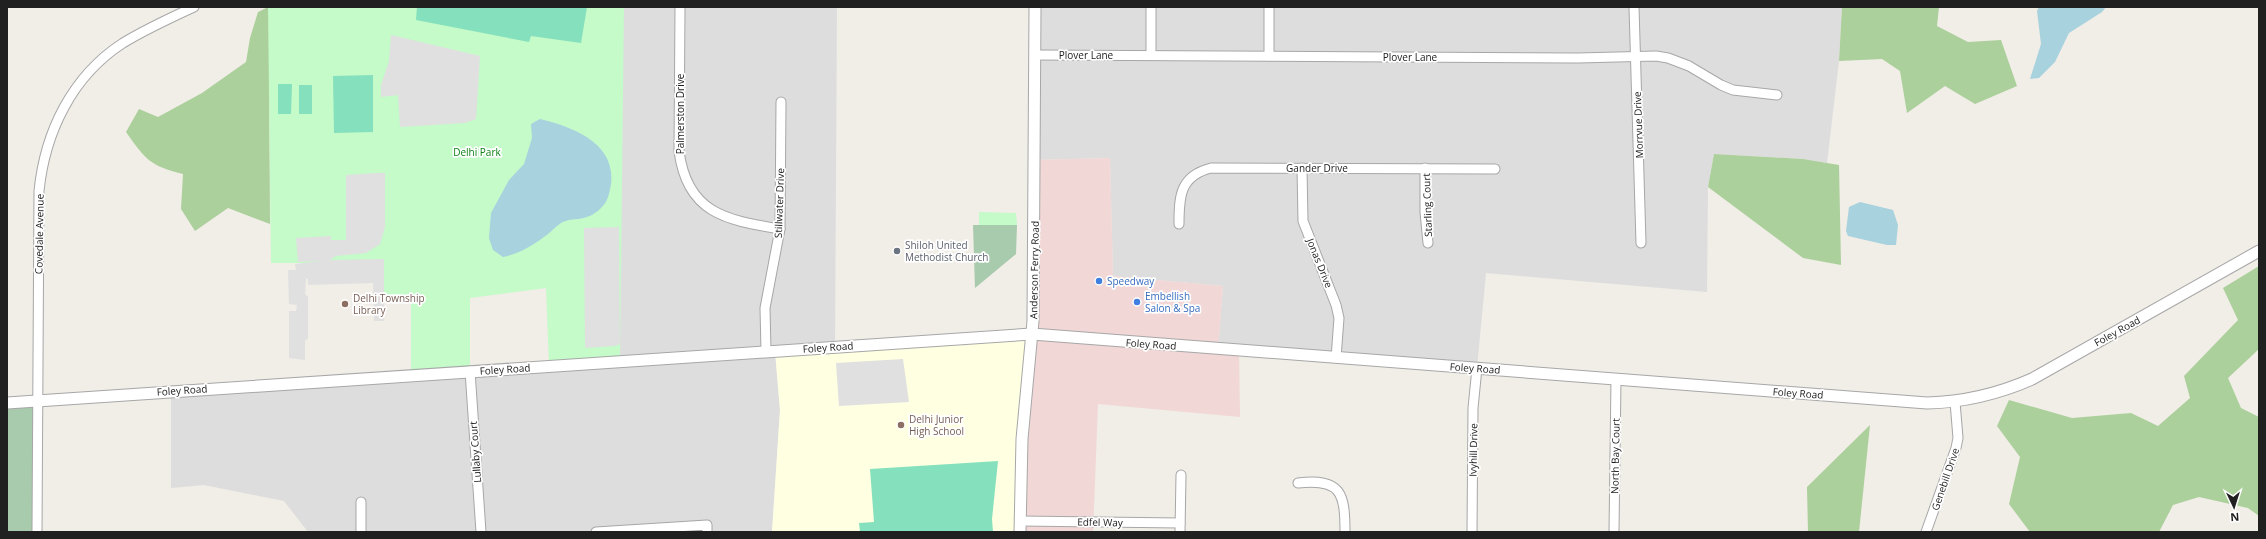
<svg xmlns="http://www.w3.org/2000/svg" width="2266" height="539" viewBox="0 0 2266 539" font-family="'Open Sans',sans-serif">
<rect width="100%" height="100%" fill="#f1ede7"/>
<!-- residential -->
<g fill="#dedddd">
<polygon points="624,7 837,7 835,346 775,351 780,410 772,532 308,532 284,501 204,485 171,488 171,391 549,366"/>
<polygon points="1035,7 1842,7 1839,61 1827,163 1803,159 1714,154 1708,187 1707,292 1486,273 1477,368 1218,349 1223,286 1113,276 1110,158 1035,160"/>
</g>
<!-- commercial -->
<polygon fill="#f1d7d6" points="1110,158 1113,276 1223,286 1218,349 1239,350 1240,417 1098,404 1093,532 1020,532 1035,160"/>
<!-- education -->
<polygon fill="#ffffe2" points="1032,334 1020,532 772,532 780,410 775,351"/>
<!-- forest -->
<g fill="#abd09b">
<path d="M268,7H305L269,71L270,224L228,208L195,231L181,209L183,174C150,166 145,159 126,132L139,109L158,117L202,93L246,62L250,38L258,12Z"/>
<polygon points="1842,7 1939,7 1937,26 1968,42 2001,40 2017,86 1975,104 1945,86 1907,113 1900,71 1882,59 1839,61"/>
<polygon points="1714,154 1803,159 1839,165 1841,265 1803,258 1708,187"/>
<polygon points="2259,266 2259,349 2228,378 2241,408 2259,417 2259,516 2248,508 2199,497 2173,505 2159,532 2030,532 2009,504 2020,457 1997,426 2009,400 2072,418 2131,413 2158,426 2190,398 2184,376 2238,320 2223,288"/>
<polygon points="1870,425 1859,532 1808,532 1807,487"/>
</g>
<!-- cemetery -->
<g fill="#a8caad">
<polygon points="973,225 1017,225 1016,254 975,288"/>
<polygon points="37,401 37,532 7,532 7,403"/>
</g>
<!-- park -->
<g fill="#c5fac9">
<polygon points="268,7 624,7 620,361 549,366 546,288 470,298 470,371 411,375 411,297 384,297 384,263 271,263"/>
<polygon points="979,212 1016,213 1017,225 979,225"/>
</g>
<!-- pitch -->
<g fill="#85e0bd">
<polygon points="417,7 587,7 581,43 531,36 529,42 416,20"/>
<polygon points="373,75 373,132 334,133 333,76"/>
<polygon points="278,84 292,84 291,114 278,114"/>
<rect x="299" y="85" width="13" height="29"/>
<polygon points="998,461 992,519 993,532 860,532 859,523 874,522 870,469"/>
</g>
<!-- parking -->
<g fill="#e0e0e0">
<polygon points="391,35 480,56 476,119 465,123 400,127 398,95 381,97 381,85 389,61"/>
<polygon points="377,173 385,173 385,227 380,244 366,253 336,256 330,260 384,259 384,321 374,321 373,283 308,285 308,279 306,278 305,294 308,297 308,338 305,341 305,360 289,358 289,311 296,311 297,305 289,304 288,270 296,270 295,264 321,261 298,262 296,238 331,236 331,240 346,240 346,175"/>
<polygon points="619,227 620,344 615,346 585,348 584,228"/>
<polygon points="903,359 909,402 839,406 836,363"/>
</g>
<!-- water -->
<g fill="#a7d2de">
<polygon points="2039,7 2106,7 2102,12 2069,33 2055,62 2039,78 2030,79 2041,44 2037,11"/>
<path d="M540,119C573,127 616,143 611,184C609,194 608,202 600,209C585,223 574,216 561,223C555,227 550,233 544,237C532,246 518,254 503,257L493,250L489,238L491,213L509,180L524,164L532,138L531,124Z"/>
<polygon points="1860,202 1893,210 1898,225 1896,245 1887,245 1848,236 1846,231 1849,207"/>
</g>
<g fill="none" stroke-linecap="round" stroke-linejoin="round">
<defs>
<g id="minor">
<path d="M680,7L679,151C687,214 727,220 780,229"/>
<polyline points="1634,7 1641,243"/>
<polyline points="1035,55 1578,58 1656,56 1668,58 1689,66 1721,85 1733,90 1777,95"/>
<polyline points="1151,55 1151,7"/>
<polyline points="1269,56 1269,7"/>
<polyline points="1302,168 1303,221 1336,305 1339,318 1336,358"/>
<polyline points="1425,168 1425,212 1428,243"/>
<path d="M1179,224C1179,196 1180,176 1211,168L1495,169"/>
<polyline points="766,351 765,308 780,229 781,102"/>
<polyline points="470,371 481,532"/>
<path d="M1298,483C1341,478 1345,493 1345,532"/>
<polyline points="361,502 361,532"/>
<polyline points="1020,521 1180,523"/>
<path d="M37,532L39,191C45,132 72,76 123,43C146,29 170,18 194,7"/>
<polyline points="596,532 707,525 707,532"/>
<polyline points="1180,532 1181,475"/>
<polyline points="1472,532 1473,408 1477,368"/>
<polyline points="1614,532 1616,379"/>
<polyline points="1926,532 1956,448 1958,438 1955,402"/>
</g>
<g id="tertiary">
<path d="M7,403L1032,334L1927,403C1965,402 1998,394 2032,379L2259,251"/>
<polyline points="1020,532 1022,439 1033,321 1035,7"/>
</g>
</defs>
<!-- minor casing -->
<use href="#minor" stroke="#a7a7a7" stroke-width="11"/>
<!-- tertiary casing -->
<use href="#tertiary" stroke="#a7a7a7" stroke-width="13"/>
<!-- minor -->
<use href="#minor" stroke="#fff" stroke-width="9"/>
<!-- tertiary -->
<use href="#tertiary" stroke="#fff" stroke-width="11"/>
</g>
<!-- markers -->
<circle fill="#6b7280" stroke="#fff" stroke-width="1.5" cx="897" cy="251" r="4"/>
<g fill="#3f7fe0" stroke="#fff" stroke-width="1.5">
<circle cx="1099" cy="281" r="4"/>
<circle cx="1137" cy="302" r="4"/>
</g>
<g fill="#8d6e63" stroke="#fff" stroke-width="1.5">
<circle cx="345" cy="304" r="4"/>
<circle cx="901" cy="425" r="4"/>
</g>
<g text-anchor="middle" stroke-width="3.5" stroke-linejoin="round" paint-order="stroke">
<!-- street labels -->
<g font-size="10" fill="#202020" stroke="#fff">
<text x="1086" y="59">Plover Lane</text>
<text x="1410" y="61">Plover Lane</text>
<text transform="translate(680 114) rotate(-90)" y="4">Palmerston Drive</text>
<text transform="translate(1638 125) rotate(-92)" y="4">Morrvue Drive</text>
<text x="1317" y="172">Gander Drive</text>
<text transform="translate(779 203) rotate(-88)" y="4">Stillwater Drive</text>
<text transform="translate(1427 205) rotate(-92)" y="4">Starling Court</text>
<text transform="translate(39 234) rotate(-89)" y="4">Covedale Avenue</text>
<text transform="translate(1320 263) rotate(68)" y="4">Jonas Drive</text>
<text transform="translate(1034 270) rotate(-89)" y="4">Anderson Ferry Road</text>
<text transform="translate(2117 331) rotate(-29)" y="4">Foley Road</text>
<text transform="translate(1151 344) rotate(4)" y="4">Foley Road</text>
<text transform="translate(828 347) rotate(-4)" y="4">Foley Road</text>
<text transform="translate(1475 368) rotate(4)" y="4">Foley Road</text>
<text transform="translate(505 369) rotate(-4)" y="4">Foley Road</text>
<text transform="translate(182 390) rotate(-4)" y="4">Foley Road</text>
<text transform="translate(1798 393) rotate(4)" y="4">Foley Road</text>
<text transform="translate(1473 450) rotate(-89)" y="4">Ivyhill Drive</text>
<text transform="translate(475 452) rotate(-94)" y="4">Lullaby Court</text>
<text transform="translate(1615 456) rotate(-89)" y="4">North Bay Court</text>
<text transform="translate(1945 479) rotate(-71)" y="4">Genebill Drive</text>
<text transform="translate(1100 522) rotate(1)" y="4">Edfel Way</text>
</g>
<!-- park labels -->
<g font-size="10" fill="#0b8115" stroke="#fff">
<text x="477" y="156">Delhi Park</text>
</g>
<!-- worship labels -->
<g font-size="10" fill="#5b616d" stroke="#fff" text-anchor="start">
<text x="905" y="249">Shiloh United<tspan x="905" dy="12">Methodist Church</tspan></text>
</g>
<!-- shop labels -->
<g font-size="10" fill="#366cbe" stroke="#fff" text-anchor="start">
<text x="1107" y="285">Speedway</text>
<text x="1145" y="300">Embellish<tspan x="1145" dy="12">Salon &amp; Spa</tspan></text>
</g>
<!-- education labels -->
<g font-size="10" fill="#785e54" stroke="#fff" text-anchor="start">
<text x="353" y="302">Delhi Township<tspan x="353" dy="12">Library</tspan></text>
<text x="909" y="423">Delhi Junior<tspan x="909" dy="12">High School</tspan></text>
</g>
</g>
<!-- border -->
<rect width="2266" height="539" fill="none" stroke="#202020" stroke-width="16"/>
<!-- north arrow -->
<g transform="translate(2234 507) rotate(176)" stroke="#ffffff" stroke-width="3" paint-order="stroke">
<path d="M0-3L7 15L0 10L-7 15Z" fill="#202020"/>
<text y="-6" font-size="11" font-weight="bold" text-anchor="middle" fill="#202020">N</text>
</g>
</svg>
